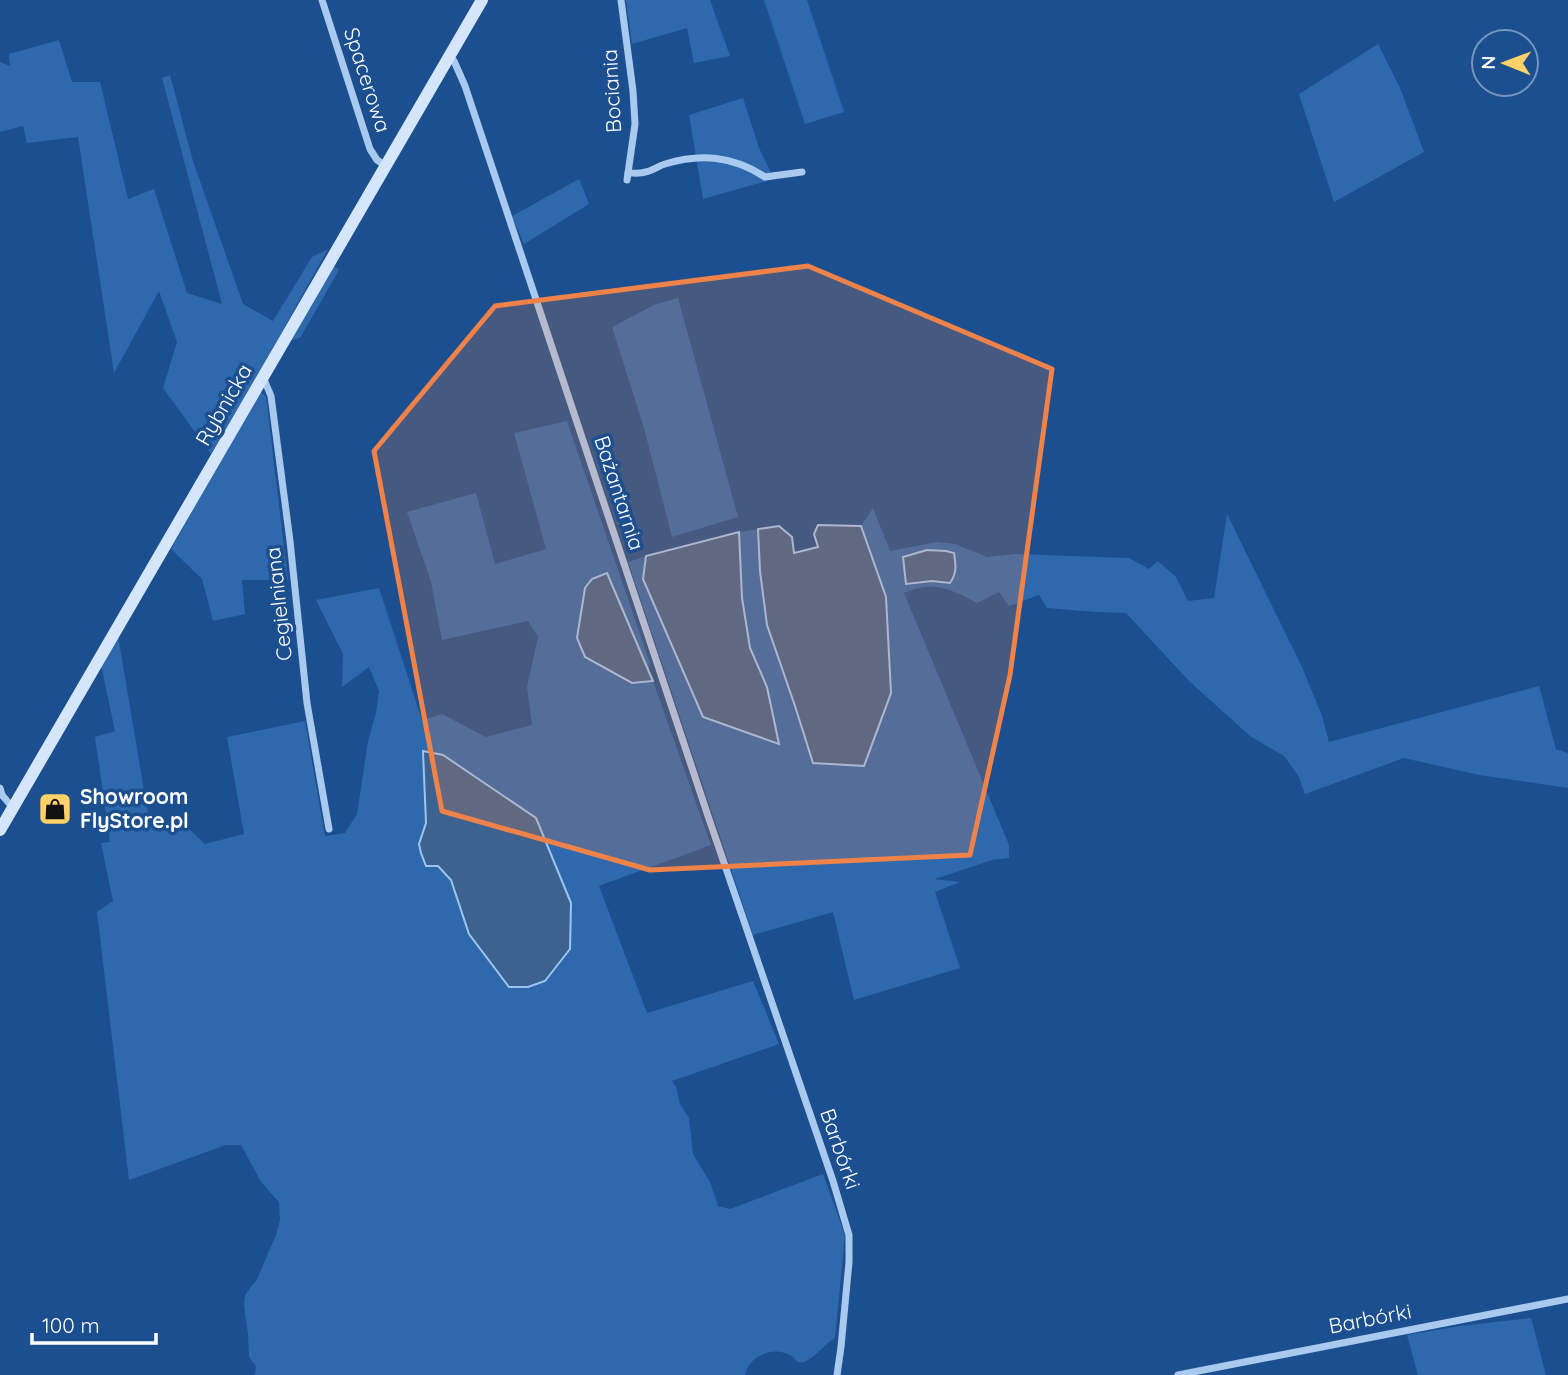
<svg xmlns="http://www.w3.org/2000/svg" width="1568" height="1375" viewBox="0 0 1568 1375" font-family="Quicksand,sans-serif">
<rect width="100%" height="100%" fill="#1b4f8f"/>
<!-- green -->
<g fill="#2e69ad" fill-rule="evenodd">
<polygon points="626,0 710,0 730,56 694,63 687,28 632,44"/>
<polygon points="764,0 807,0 844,112 805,124"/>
<polygon points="59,40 72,82 100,82 128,199 154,189 187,293 222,304 162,78 170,75 193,161 243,304 273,321 312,257 328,249 259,373 211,454 163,388 177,342 159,291 114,373 78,137 27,143 23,126 0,132 0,62 10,66 9,54"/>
<polygon points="1378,44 1400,88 1424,152 1334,202 1299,94"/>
<polygon points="743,98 759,148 774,179 703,199 689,115"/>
<polygon points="579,179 589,204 524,244 512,216"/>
<polygon points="333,265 339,270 300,338 289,341"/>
<polygon points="678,298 738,517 672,537 644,428 612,327 654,305"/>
<polygon points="260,392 266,396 288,580 242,580 245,614 213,621 202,579 171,549"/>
<path d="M567,421L650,663L649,672L607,573L577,638L585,658L632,683L653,681L711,845L599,886L647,1013L753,981L779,1044L672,1081L676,1087L680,1104L689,1118L693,1154L710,1182L718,1206L730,1209L823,1174L845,1235L835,1338C824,1344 814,1359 804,1362C796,1364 796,1358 790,1355C773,1345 748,1357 745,1375H255L256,1366L249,1357L248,1334L244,1306L245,1295L257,1279L276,1235L280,1220L279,1202L261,1182L241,1145H226L129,1180L97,912L113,901L101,843L110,842L95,737L115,731L101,665L118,636L150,826L173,827L189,829L205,844L244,834L227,737L305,721L325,836L345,833L357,814L368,741L376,713L379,691L369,667L342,687L343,654L316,600L379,588L422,720L442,714L486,737L532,725L527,687L538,637L528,621L442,640L431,582L407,512L476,493L495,564L546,549L514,433ZM423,752L509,987L469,934L451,880L419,844L426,823Z"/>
<path d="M873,508L890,551L937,542L955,544L987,557L1015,554L1129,558L1149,569L1158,561L1176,577L1188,601L1214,598L1227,514L1302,667L1322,716L1329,742L1539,686L1556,749L1568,753V788L1479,775L1404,758L1305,794L1298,775L1284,756L1250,736L1190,682L1126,613L1096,612L1047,608L1039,595L1009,606L999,592L977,603C950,589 935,580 904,593L1009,845V858L992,860L935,879L960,882L935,892L960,968L854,1000L833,912L753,935L628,562L646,556L643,579L703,717L767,687L750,648L742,598L739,532L758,529L760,571L767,625L795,706L813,762L891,693L886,597L861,526ZM927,550L950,582L932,581L906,584L903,556Z"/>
<polygon points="1531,1318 1546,1375 1418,1375 1407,1335 1460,1326"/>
</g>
<!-- water -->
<g fill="#3c6290" stroke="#9cc4f0" stroke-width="2">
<polygon points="818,525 861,526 886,597 891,693 864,766 813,763 795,706 767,625 760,571 758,529 779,526 792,537 794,553 818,547 814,534"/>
<polygon points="739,532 742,598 750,648 767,687 779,744 703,717 643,579 646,556"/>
<path d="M927,550L946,551L954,553C956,565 957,573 950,583L932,581L906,584L903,557Z"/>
<polygon points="607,573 649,672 653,681 632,683 585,657 577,638 585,588 592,579"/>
<polygon points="423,751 443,755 536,818 571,903 570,949 545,981 528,987 509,987 469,934 451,880 438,866 426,866 421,853 419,844 426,823"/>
</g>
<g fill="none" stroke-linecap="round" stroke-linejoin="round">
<!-- street -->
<g stroke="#a9c9ee" stroke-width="7">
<polyline points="322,0 370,149 377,160 386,166"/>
<polyline points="621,0 633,91 635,124 627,180"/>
<polyline points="449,57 454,61 465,86 708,816 833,1181 849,1235 849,1262 841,1347 837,1375"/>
<path d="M628,173C634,173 640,174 645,172C652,171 658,166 665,164C701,153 733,156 765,177L802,172"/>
<polyline points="263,377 271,396 290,541 307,703 329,829"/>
<polyline points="0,788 2,795 13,808"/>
<polyline points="1178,1375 1568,1299"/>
</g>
<!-- secondary -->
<polyline stroke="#d6e6fa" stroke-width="12" points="0,830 482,0"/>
</g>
<!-- marked area -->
<path fill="#ee8249" fill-opacity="0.2" stroke="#ee8249" stroke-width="5" stroke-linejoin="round" d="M808,266L1052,369L1010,675L970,855L650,870L442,811L374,451L495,306Z"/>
<!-- icons -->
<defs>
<symbol id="shop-square" viewBox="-11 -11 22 22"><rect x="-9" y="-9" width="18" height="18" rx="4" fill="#ffd166" stroke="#1b4f8f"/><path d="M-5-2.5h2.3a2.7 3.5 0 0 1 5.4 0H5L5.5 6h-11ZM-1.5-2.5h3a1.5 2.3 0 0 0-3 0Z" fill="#111"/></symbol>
</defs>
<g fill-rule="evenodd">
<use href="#shop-square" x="36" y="790" width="38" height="38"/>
</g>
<g text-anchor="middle" stroke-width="7" stroke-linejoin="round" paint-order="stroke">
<!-- street labels -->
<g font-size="21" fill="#fff" stroke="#1b4f8f">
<text transform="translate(367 80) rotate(72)" y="7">Spacerowa</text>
<text transform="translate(612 91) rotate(-93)" y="7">Bociania</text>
<text transform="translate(224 405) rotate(-60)" y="7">Rybnicka</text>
<text transform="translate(619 493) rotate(72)" y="7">Bażantarnia</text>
<text transform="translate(279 604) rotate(-96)" y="7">Cegielniana</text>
<text transform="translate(840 1149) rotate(71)" y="7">Barbórki</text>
<text transform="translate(1370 1319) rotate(-11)" y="7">Barbórki</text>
</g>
<!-- poi labels -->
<g font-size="21" font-weight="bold" fill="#fff" stroke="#1b4f8f" text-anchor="start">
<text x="80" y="804">Showroom<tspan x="80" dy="24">FlyStore.pl</tspan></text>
</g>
</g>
<!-- north arrow -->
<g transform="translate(1505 63) rotate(271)"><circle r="33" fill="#1b4f8f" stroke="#7695bc" stroke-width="2"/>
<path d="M0-5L12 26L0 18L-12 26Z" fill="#ffd166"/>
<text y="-10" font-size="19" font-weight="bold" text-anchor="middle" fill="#ffffff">N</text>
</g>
<!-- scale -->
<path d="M32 1333v10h124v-10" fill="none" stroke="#ffffff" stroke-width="3.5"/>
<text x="42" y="1333" font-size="21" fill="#ffffff" stroke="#1b4f8f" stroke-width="5" paint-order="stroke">100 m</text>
</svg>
